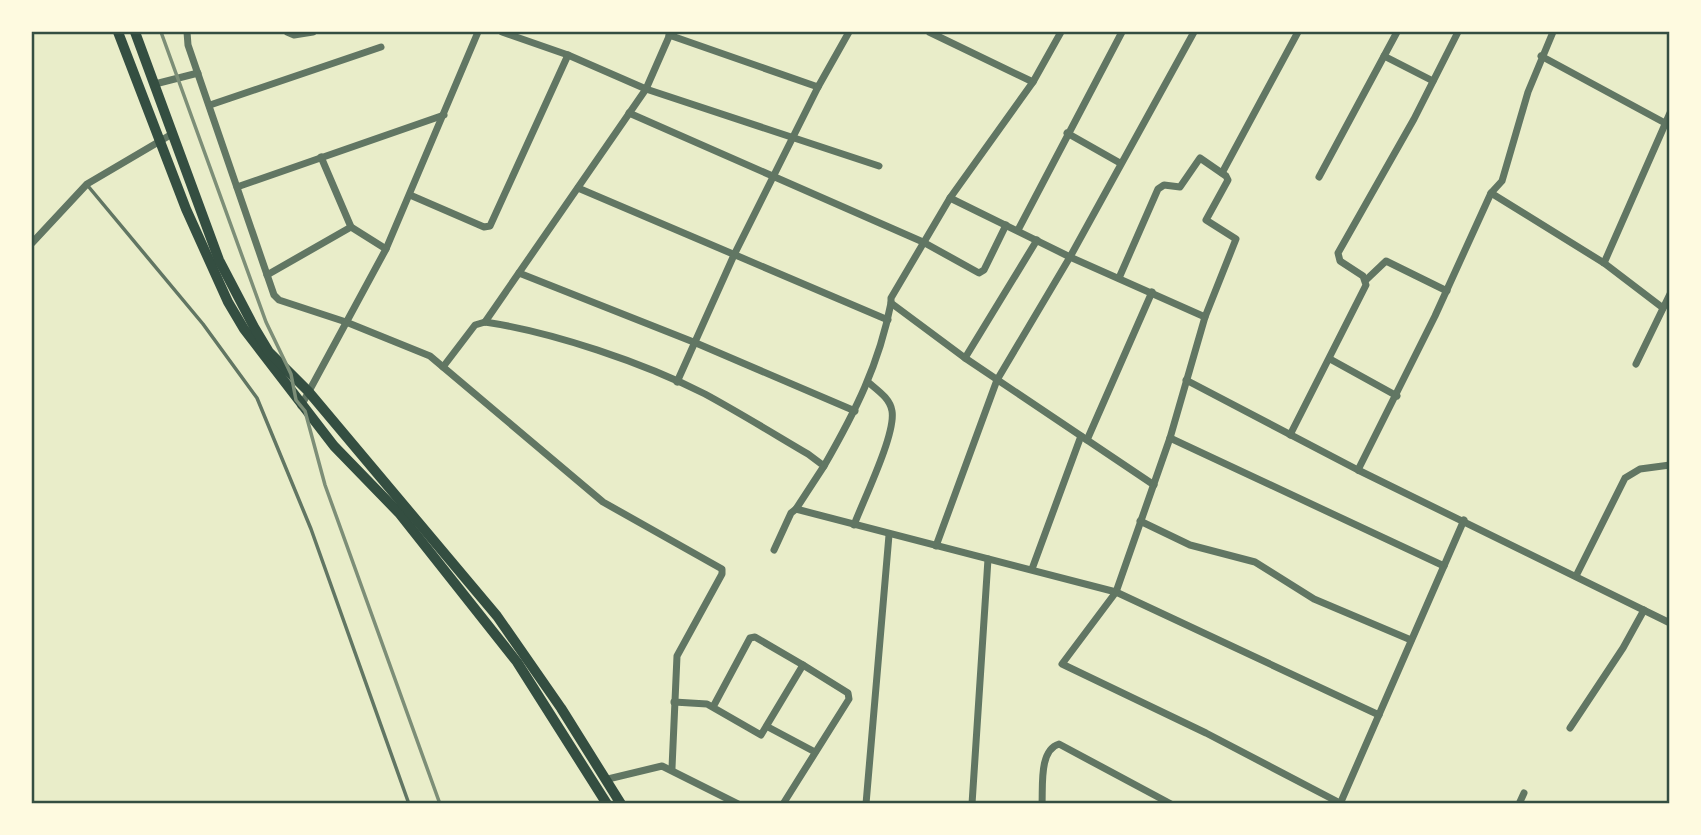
<svg xmlns="http://www.w3.org/2000/svg" width="1701" height="835" viewBox="0 0 1701 835" font-family="'Alegreya Sans',sans-serif">
<rect width="100%" height="100%" fill="#e9edc9"/>
<g fill="none" stroke-linecap="round" stroke-linejoin="round">
<!-- service -->
<polyline stroke="#617663" stroke-width="3.5" points="88,186 203,324 257,398 311,529 409,804"/>
<!-- minor -->
<g stroke="#617663" stroke-width="7">
<polyline points="187,32 188,45 274,295 279,300 346,322 430,356 603,502 722,569 722,574 677,656 672,768"/>
<polyline points="287,32 294,35 313,32"/>
<polyline points="502,32 568,55 646,89 879,166"/>
<polyline points="929,32 1033,82"/>
<polyline points="1061,32 1033,82 950,198 891,298 891,303 965,358 1154,485"/>
<polyline points="669,35 818,87 849,32"/>
<polyline points="1384,56 1433,81"/>
<polyline points="1541,56 1665,123"/>
<polyline points="155,84 198,73"/>
<polyline points="210,105 381,47"/>
<polyline points="629,113 923,242 979,273 984,270 1006,225"/>
<polyline points="1067,133 1120,163"/>
<polyline points="321,157 351,227 386,249"/>
<polyline points="1222,173 1298,32"/>
<polyline points="1319,177 1397,32"/>
<polyline points="237,187 444,115"/>
<polyline points="578,188 888,320"/>
<polyline points="1491,193 1604,263 1663,308"/>
<polyline points="410,195 484,227 490,226 568,55"/>
<polyline points="950,198 1070,257 1205,317"/>
<polyline points="1018,230 1122,32"/>
<polyline points="32,243 87,184 172,134"/>
<polyline points="1604,263 1670,113"/>
<polyline points="519,273 696,343 855,411"/>
<polyline points="267,275 351,227"/>
<polyline points="1119,278 1158,189 1164,185 1180,187 1200,158 1226,176 1228,180 1206,220 1236,239 1205,317 1170,438 1116,592 1062,664 1206,733 1340,803"/>
<polyline points="1366,280 1386,261 1447,291"/>
<polyline points="485,322 646,89 671,32"/>
<polyline points="965,358 1037,240"/>
<polyline points="1330,359 1397,396"/>
<polyline points="1636,364 1670,294"/>
<path d="M443,367L475,325L485,322C553,332 644,363 705,394C740,413 774,434 808,454L824,466L796,509"/>
<polyline points="1186,380 1358,470 1670,623"/>
<polyline points="677,382 734,255 818,87"/>
<polyline points="301,406 386,249 478,32"/>
<polyline points="1290,435 1366,285 1363,276 1340,261 1338,253 1414,119 1458,32"/>
<polyline points="1170,438 1444,566"/>
<polyline points="1087,440 1152,292"/>
<path d="M824,466C855,412 879,365 891,303"/>
<polyline points="1358,470 1435,316 1491,193 1502,181 1528,92 1553,32"/>
<polyline points="1140,521 1190,545 1255,562 1314,599 1411,640"/>
<path d="M854,525C863,501 896,434 892,411C890,398 877,390 868,382"/>
<polyline points="936,546 997,380 1070,257 1194,32"/>
<polyline points="774,550 791,513 796,509 1116,592 1379,715"/>
<polyline points="1032,569 1081,436"/>
<polyline points="1576,576 1625,478 1640,469 1670,465"/>
<polyline points="674,702 707,704 761,735 803,665 755,637 750,638 713,707"/>
<polyline points="768,727 815,752"/>
<polyline points="1570,728 1623,648 1644,610"/>
<polyline points="608,779 662,766 738,804"/>
<polyline points="783,804 849,699 848,693 803,665"/>
<polyline points="866,804 889,535"/>
<polyline points="972,804 988,559"/>
<path d="M1042,804C1043,786 1039,750 1059,744L1171,804"/>
<polyline points="1340,804 1464,520"/>
<polyline points="1519,804 1524,793"/>
</g>
<!-- trunk -->
<g stroke="#344e41" stroke-width="10">
<polyline points="118,32 186,209 228,302 244,329 334,446 399,513 517,662 607,804"/>
<polyline points="135,32 219,260 254,327 269,352 308,391 497,616 561,708 621,804"/>
</g>
<!-- rail -->
<polyline stroke="#7c8e77" stroke-width="3.5" points="161,32 266,322 291,374 296,400 305,411 325,485 440,804"/>
</g>
<!-- border -->
<rect width="1701" height="835" fill="none" stroke="#fefae0" stroke-width="66"/>
<rect x="33" y="33" width="1635" height="769" fill="none" stroke="#344e41" stroke-width="2.5"/>
</svg>
